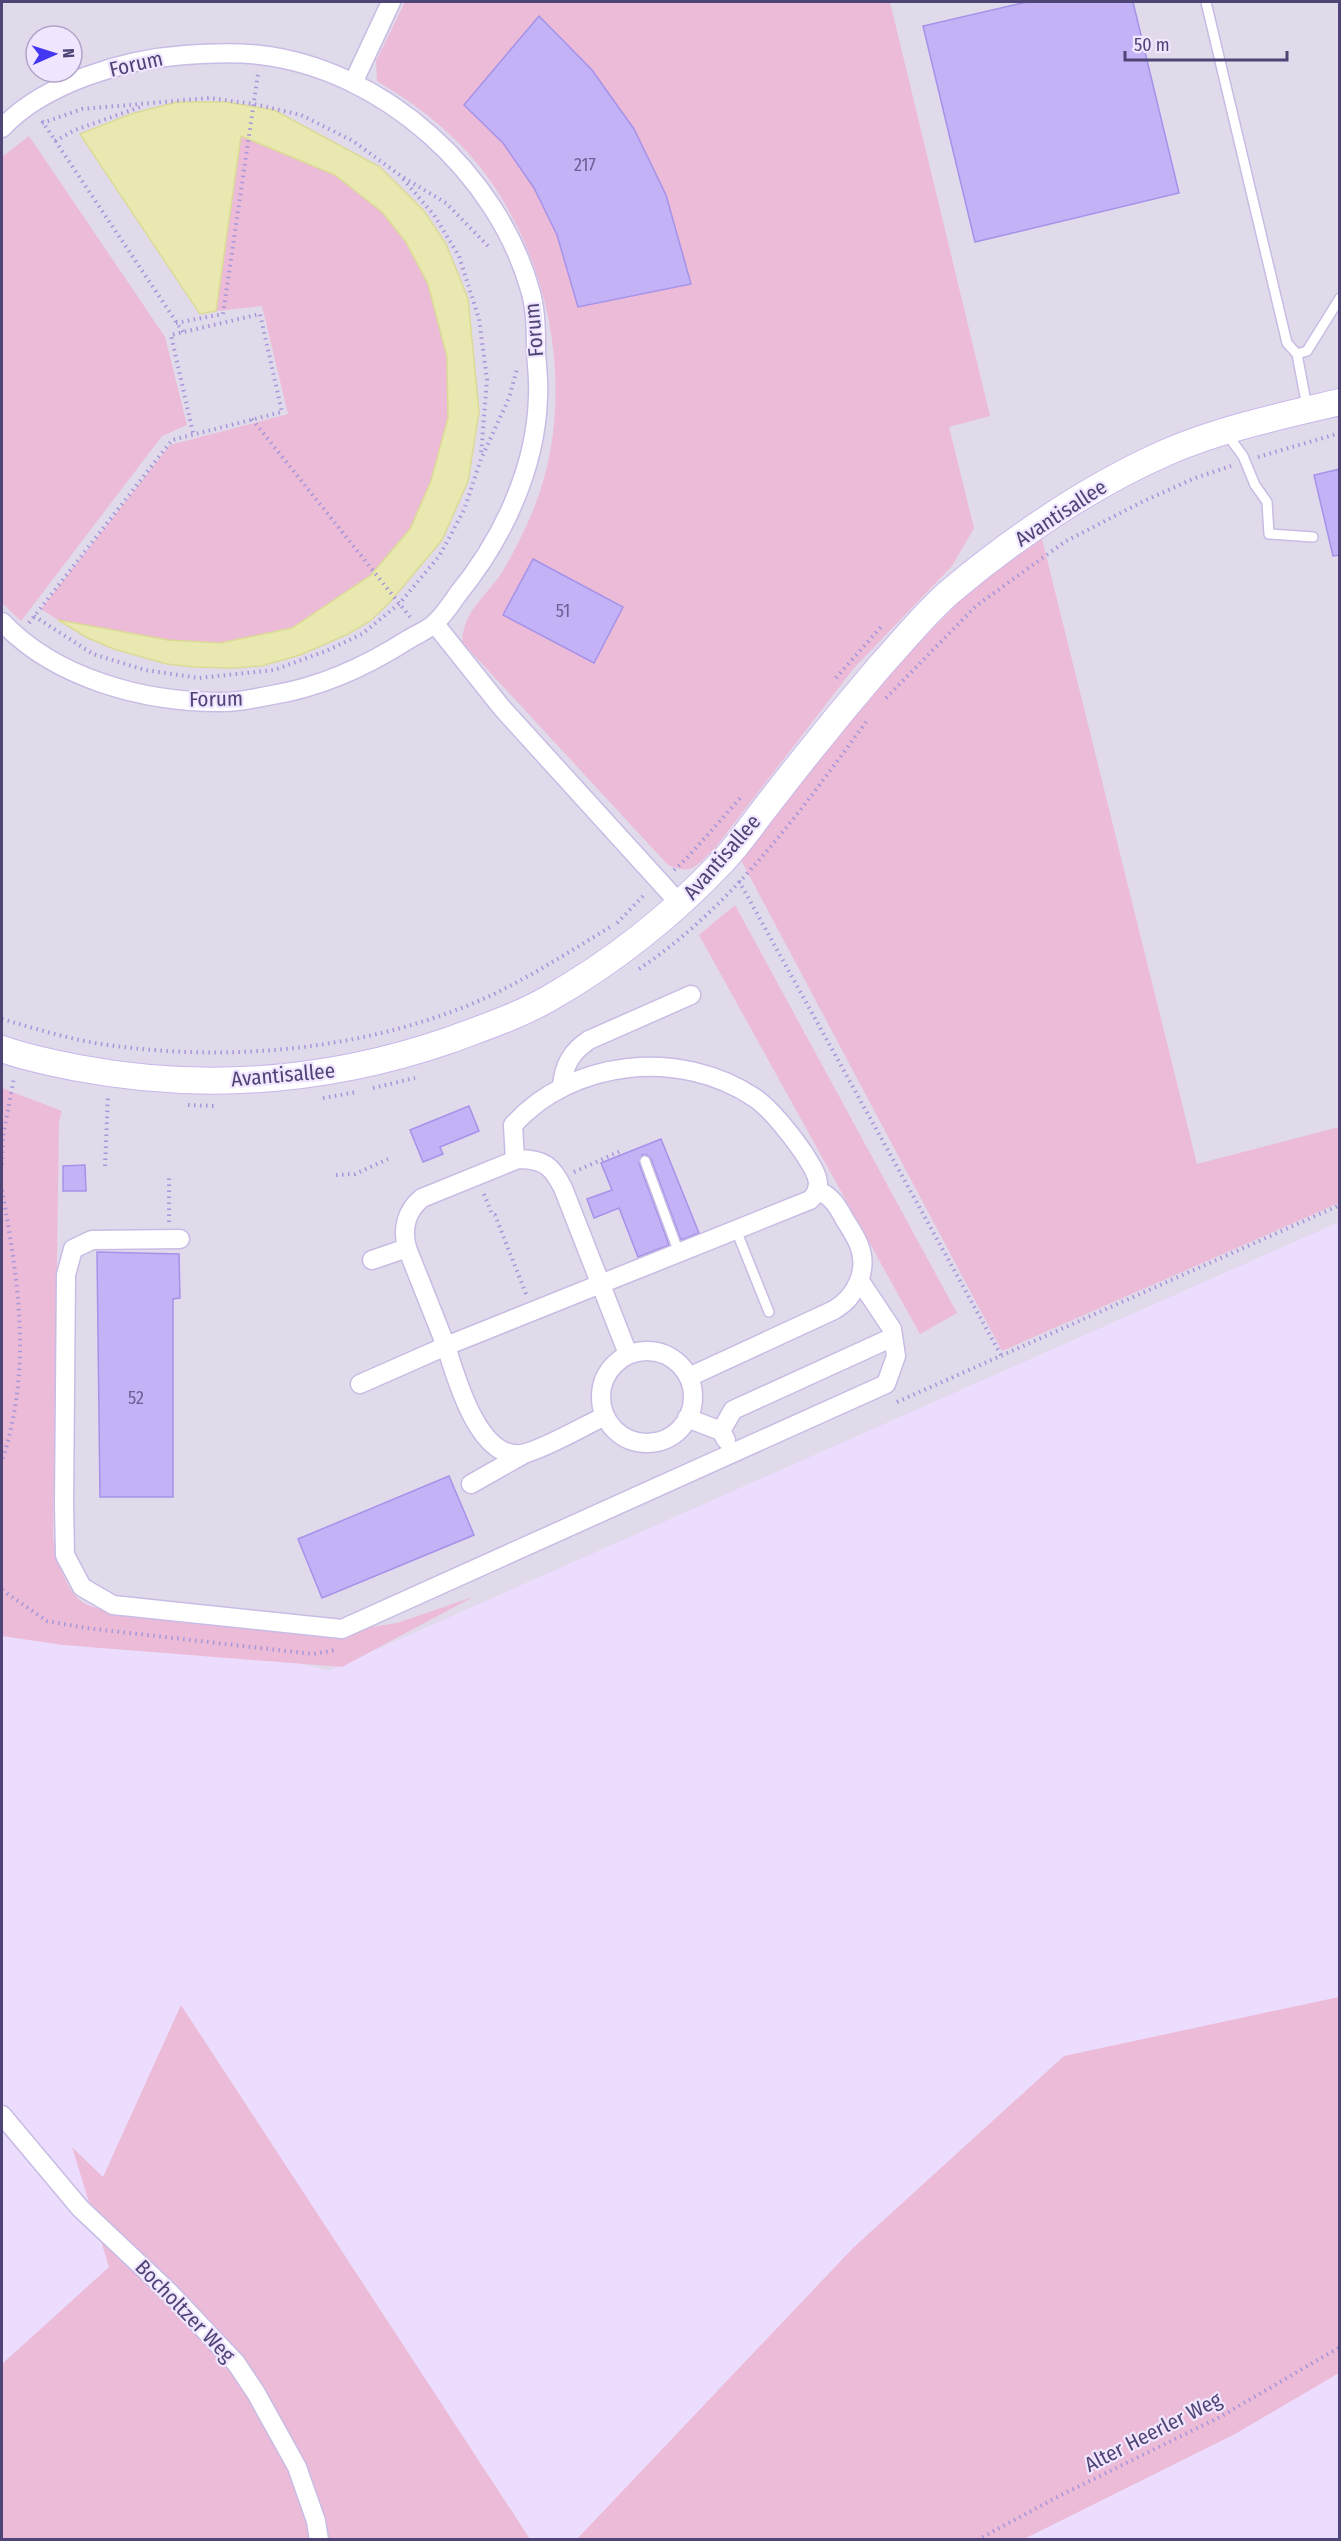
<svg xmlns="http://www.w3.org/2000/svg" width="1341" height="2541" viewBox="0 0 1341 2541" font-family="'Fira Sans Condensed',sans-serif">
<rect width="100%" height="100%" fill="#ecddfe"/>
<!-- industrial -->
<path fill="#e0daeb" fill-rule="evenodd" d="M2,2H1339V1222L328,1671L2,1580ZM36,36H72V72H36Z"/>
<!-- green -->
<g fill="#ecbbd7">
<path d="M405,2H890L990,416L949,427L974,528L952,566L854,668L715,848C697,865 693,876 668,865L462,642C464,608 488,596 504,569C515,550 526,528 534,508C580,394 550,245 469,154C442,124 411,101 377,81L376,61Z"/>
<polygon points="240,135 335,175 382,212 405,242 428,284 447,357 448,418 431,481 410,529 371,575 292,628 220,643 168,640 58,620 41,609 170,445 288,414 262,306 216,311"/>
<polygon points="29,136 165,337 187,425 162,436 21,621 2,603 2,157"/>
<polygon points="1042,539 1197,1164 1339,1127 1339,1203 1002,1351 741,860 877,687 971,589"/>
<polygon points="735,905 957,1313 920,1334 699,935"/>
<path d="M2,1088L62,1111L59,1121L53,1536C57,1558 63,1585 81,1601C88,1607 104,1609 113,1612L321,1635L397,1623L473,1597L342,1667L63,1645L2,1636Z"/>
<polygon points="1339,1997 1339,2373 1235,2434 1024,2539 577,2539 853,2248 1064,2056"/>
<polygon points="181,2005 530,2539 2,2540 2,2364 109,2267 72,2147 103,2177"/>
</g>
<!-- water -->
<polygon fill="#e9e8b1" stroke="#dbdb96" stroke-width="1.5" points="177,102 226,102 274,110 380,167 424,211 446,244 468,299 479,412 468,481 442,540 390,602 370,621 348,634 300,655 261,666 233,668 194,667 167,664 114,649 88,638 58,620 168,640 220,643 292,628 371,575 410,529 431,481 448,418 447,357 428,284 406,242 382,212 335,175 241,136 216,311 200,314 80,134 131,114"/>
<!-- building -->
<g fill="#c3b3f6" stroke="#a592ea" stroke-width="1.5">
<polygon points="1027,2 1133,2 1179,193 975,242 923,26"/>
<polygon points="539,16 592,70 634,129 666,195 691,284 578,307 557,235 534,188 503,143 464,105"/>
<polygon points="1340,469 1340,555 1333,556 1314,475"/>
<polygon points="533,559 623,607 594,663 503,615"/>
<polygon points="469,1106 479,1131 440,1147 443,1154 423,1162 410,1130"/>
<polygon points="661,1139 699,1233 681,1240 651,1159 647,1155 642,1155 639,1163 669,1245 638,1257 619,1208 594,1218 587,1199 612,1190 601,1163"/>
<polygon points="85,1165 86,1191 63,1191 63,1166"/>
<polygon points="97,1252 179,1254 180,1298 173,1299 173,1497 100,1497"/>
<polygon points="449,1476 474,1535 322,1598 298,1539"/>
</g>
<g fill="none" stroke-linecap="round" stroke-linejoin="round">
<defs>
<g id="lane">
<polyline points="1206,2 1287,343 1297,354 1307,407"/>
<polyline points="1297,354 1307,351 1340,298"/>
<polyline points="1226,433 1243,456 1255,485 1267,502 1269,534 1313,537"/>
<polyline points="645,1161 679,1253"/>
<polyline points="736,1230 769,1312"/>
</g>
<g id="street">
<polyline points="353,83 391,2"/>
<path d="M2,128C44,83 125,59 185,55C210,53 235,52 260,55C383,69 499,174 531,293C536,312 536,332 536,352C537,367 539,382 538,397C536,469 502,540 458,594C451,604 444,615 435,623C428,630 417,634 409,639C367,666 322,687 272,695C255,698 237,703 220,702C144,702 56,679 2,622"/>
<polyline points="435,624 502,708 680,904"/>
<path d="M562,1086C564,1065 571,1052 589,1040L691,995"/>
<path d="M515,1160L513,1125C573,1059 680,1048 755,1098C771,1109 792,1136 803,1152C813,1168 827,1185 810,1200C689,1249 567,1297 446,1346L407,1248C402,1229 406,1211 422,1198L518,1159C544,1159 552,1166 563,1188L628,1354"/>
<polyline points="180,1239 92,1240 73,1249 66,1275 64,1504 65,1555 82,1587 113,1605 342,1629 886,1384 896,1356 892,1329 860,1281"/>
<polyline points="372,1260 407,1248"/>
<circle cx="647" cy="1397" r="46"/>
<path d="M689,1377L834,1310C856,1297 869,1270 859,1245C856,1237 850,1228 845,1220C838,1207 832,1196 817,1190"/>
<path d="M360,1384L446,1346C456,1378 480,1466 526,1453C548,1447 582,1427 605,1416"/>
<polyline points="687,1418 721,1431 726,1440"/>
<polyline points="721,1431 733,1410 893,1337"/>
<polyline points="471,1484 524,1454"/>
<polyline points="2,2115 80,2208 169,2292 236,2363 256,2393 297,2467 316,2521 319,2540"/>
</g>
<path id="secondary" d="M2,1049C27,1058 52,1063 78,1068C206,1092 330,1082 453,1039C485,1027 518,1016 548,999C611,963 672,915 722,862C742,841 758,816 776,794C810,750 845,707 881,665C904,640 926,612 952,590C1014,538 1090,486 1165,453C1220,429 1281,416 1340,402"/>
</defs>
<!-- lane casing -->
<use href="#lane" stroke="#c8bce4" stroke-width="12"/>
<!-- street casing -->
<use href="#street" stroke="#c8bce4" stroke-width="21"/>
<!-- secondary casing -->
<use href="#secondary" stroke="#c8b8ea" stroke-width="28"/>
<!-- path -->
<g stroke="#a696da" stroke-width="4" stroke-dasharray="1.5 4.5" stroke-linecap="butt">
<polyline points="42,121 183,332"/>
<polyline points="42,123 82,109 209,98 254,104 301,115 353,141 401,176 446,203 491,249"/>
<polyline points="55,141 75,130 140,107"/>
<polyline points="403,179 434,215 459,256 479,319 487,379 481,455"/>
<polyline points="176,323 223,314 258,74"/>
<polyline points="252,419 410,617"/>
<polyline points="1258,457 1340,433"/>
<polyline points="34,616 93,654 145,670 199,678 274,670 326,651 362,634 399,604 440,555 464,510 481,459 509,398 517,369"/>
<polyline points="29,623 172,440 282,412 260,314 171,335 193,433"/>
<polyline points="836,678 881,627"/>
<polyline points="886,698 976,606 1066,541 1142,502 1195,478 1231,466"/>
<polyline points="674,870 687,858 742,796"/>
<polyline points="739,881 1001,1355"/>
<polyline points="617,923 645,894"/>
<path d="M639,969C733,906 800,812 866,722"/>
<path d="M2,1019C36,1029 72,1040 108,1045C235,1063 374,1049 492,995C533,975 571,951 610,927"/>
<polyline points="373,1088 415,1078"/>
<polyline points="323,1098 357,1092"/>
<polyline points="188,1105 217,1106"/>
<polyline points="2,1165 3,1136 14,1078"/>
<polyline points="105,1166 108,1095"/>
<polyline points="574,1172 623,1150"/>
<polyline points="336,1175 355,1174 388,1159"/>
<path d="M2,1190C19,1284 32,1369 2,1461"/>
<polyline points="484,1194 492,1214 495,1215 526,1294"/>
<polyline points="169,1222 169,1175"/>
<polyline points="897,1402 1340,1205"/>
<polyline points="2,1590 47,1621 86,1628 313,1654 337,1650"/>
<polyline points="977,2540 1061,2495 1220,2417 1340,2347"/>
</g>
<!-- lane -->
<use href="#lane" stroke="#fff" stroke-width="9"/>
<!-- street -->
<use href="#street" stroke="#fff" stroke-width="18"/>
<!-- secondary -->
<use href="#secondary" stroke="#fff" stroke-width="26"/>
</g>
<g text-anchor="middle" stroke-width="4.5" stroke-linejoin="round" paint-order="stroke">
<!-- number labels -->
<g font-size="18" fill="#6b6096">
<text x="585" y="171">217</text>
<text x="563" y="617">51</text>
<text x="136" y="1404">52</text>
</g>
<!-- street labels -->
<g font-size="21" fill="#4e4476" stroke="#f1e6ff">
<text transform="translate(136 64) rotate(-13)" y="7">Forum</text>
<text transform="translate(534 330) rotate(-95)" y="7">Forum</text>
<text transform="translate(1061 513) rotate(-33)" y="7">Avantisallee</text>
<text transform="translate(216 699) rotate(-1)" y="7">Forum</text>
<text transform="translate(722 857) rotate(-49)" y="7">Avantisallee</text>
<text transform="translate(283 1075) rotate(-5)" y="7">Avantisallee</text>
<text transform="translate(185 2311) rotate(46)" y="7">Bocholtzer Weg</text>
<text transform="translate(1153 2432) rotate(-27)" y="7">Alter Heerler Weg</text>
</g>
</g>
<!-- border -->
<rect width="1341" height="2541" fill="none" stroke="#4e4476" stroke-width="6"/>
<!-- north arrow -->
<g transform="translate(54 54) rotate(87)"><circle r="28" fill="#f1e6ff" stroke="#b0a5c8" stroke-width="1.5"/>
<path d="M0-4.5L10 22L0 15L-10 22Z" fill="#4337f4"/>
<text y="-9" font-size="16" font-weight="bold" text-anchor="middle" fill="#4e4476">N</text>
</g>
<!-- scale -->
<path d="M1125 51v9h162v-9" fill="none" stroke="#4e4476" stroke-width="3"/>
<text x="1134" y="51" font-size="18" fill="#4e4476" stroke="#f1e6ff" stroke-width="4.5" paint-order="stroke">50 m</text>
</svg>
